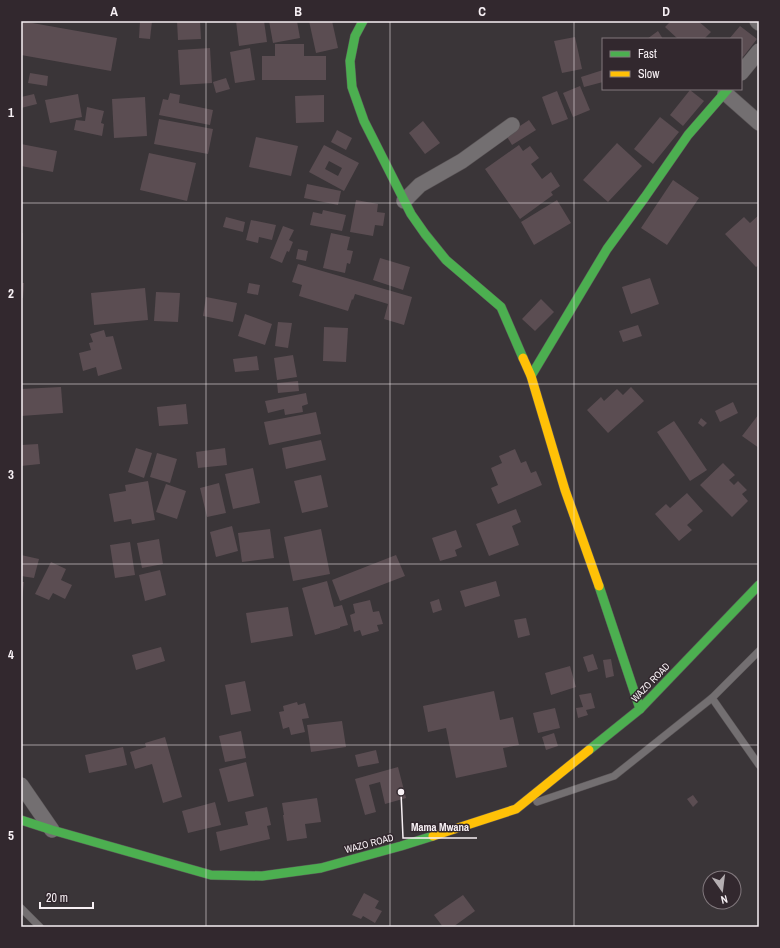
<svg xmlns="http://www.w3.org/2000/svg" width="780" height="948" viewBox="0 0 780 948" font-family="'Archivo Narrow',sans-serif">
<rect width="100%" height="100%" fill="#3a3538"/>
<!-- building -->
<g fill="#5b4d52" fill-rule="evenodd">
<polygon points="21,21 117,38 111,71 21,55"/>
<polygon points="140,21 152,21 150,39 139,38"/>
<polygon points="177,21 200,21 201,39 178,40"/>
<polygon points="236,21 264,21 267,42 239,46"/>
<polygon points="269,21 297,21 300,38 273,43"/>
<polygon points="309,21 332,21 338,48 316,53"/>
<polygon points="671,21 698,21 711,32 704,39 678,39 665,27"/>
<polygon points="740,26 757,39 743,57 741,55 741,39 729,39"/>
<polygon points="658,31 663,39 647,39"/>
<polygon points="575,37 582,69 562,73 554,41"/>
<polygon points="275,44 304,44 304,56 326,56 326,80 262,80 262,56 275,56"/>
<polygon points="210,48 212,83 180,85 178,50"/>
<polygon points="250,48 255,80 235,83 230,52"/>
<polygon points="603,70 603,82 584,87 581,77"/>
<polygon points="30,73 48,76 47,86 28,83"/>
<polygon points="226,78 230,89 216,93 213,82"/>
<polygon points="580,86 590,110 573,117 563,93"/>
<polygon points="690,90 704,101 683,126 670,115"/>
<polygon points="557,91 568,119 552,125 542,97"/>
<polygon points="170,93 180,95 179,103 213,110 210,125 159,115 163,99 168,100"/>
<polygon points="34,94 37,104 21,108 21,97"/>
<polygon points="78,94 82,117 50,123 45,100"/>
<polygon points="324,95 324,122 296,123 295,96"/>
<polygon points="145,97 147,136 114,138 112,99"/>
<polygon points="87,107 104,111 101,123 104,124 102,136 74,130 76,120 85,121"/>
<polygon points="660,117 679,132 653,164 634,149"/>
<polygon points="159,119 213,129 208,154 154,144"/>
<polygon points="529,120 536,130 512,145 506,135"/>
<polygon points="423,121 440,143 425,154 409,133"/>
<polygon points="337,130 352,138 346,150 331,142"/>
<polygon points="256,137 298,146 291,176 249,167"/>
<polygon points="617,143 642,166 608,202 583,180"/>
<polygon points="21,144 57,151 53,172 21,166"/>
<path d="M324,145L359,163L344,191L309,172ZM329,161L342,168L338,176L325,169Z"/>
<polygon points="519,145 523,151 530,146 539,158 531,164 542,179 551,172 560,186 551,192 553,195 520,219 485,169"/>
<polygon points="149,153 196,163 187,201 140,190"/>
<polygon points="673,180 699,198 667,245 641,228"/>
<polygon points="307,184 341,191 338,205 304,198"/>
<polygon points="356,200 378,204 377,212 385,213 383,226 375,225 373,236 350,232"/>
<polygon points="557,200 571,223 534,245 521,222"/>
<polygon points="323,210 346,215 342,231 310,225 313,212 322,214"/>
<polygon points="759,215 759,265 756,267 725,234 744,217 750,223"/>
<polygon points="226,217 245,222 243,232 223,227"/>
<polygon points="251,220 276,225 272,240 259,237 258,243 246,240"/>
<polygon points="283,226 294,230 289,240 293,242 289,252 287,251 282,263 270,258"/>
<polygon points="21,233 23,233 22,263 21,263"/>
<polygon points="331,233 350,237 347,250 353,251 350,264 347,263 345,273 323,268"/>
<polygon points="298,249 308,251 306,261 296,259"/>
<polygon points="380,258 410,267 403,290 373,280"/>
<polygon points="298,264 412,297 404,325 384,319 388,304 355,294 353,300 352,299 348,311 299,296 302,285 292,282"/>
<polygon points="650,278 659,304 631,314 622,287"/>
<polygon points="21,283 24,283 23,298 21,298"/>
<polygon points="249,283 260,285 258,295 247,293"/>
<polygon points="145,288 148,320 94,325 91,293"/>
<polygon points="156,292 180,293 178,322 154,321"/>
<polygon points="206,297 237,303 233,322 203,316"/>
<polygon points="541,299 554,312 535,331 522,319"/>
<polygon points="245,314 272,324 265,345 238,336"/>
<polygon points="278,322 292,323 288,348 275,346"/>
<polygon points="638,325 642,336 623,342 619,331"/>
<polygon points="324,327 348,328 346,362 323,361"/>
<polygon points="104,330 106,337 113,336 122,369 98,376 96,367 83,371 79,353 91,350 89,343 93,342 90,334"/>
<polygon points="293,355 297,377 277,380 274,358"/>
<polygon points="257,356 259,370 235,372 233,359"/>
<polygon points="298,381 299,391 278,393 277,383"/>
<polygon points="61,387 63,413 21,416 21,389"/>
<polygon points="631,387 644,401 608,433 587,410 601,397 604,401 617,389 623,395"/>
<polygon points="306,393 308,404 302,406 303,412 285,415 284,409 268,413 265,401"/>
<polygon points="733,402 738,413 720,422 715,411"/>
<polygon points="186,404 188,424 159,426 157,407"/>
<polygon points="316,412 321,434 269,445 264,422"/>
<polygon points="759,414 759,448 742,436"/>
<polygon points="701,418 707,423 703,427 698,423"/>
<polygon points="674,421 707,470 690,481 657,432"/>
<polygon points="321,440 326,460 286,469 282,448"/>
<polygon points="38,444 40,464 21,466 21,445"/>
<polygon points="136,448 152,453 144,478 128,472"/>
<polygon points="225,448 227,465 198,468 196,452"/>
<polygon points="515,449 521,463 526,461 531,473 536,471 542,485 498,504 491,488 498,485 491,468 502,463 499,456"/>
<polygon points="157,453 177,459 170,483 150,477"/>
<polygon points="723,463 735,475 729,480 734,485 738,481 747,490 742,494 748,501 732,517 700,485"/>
<polygon points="253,468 260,503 233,509 225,474"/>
<polygon points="321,475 328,507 302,513 294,481"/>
<polygon points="148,481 155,520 132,524 131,519 114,522 109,494 126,491 125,485"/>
<polygon points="219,483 226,513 207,517 200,488"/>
<polygon points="166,484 186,491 177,519 156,512"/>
<polygon points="687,493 703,511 687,525 692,530 679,541 655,514 666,504 670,508"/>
<polygon points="516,509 521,522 512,526 519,545 489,556 476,524"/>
<polygon points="232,526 238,551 216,557 210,532"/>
<polygon points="270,529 274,558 242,562 238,533"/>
<polygon points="321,529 330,574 293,581 284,537"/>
<polygon points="456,530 462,547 455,550 457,556 440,561 432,538"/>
<polygon points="159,539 163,564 142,568 137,543"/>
<polygon points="130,542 135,575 115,578 110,545"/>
<polygon points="21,555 39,559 34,578 21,576"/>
<polygon points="396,555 405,576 340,601 332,580"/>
<polygon points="51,562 66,569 61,580 72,585 65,599 53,593 49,600 35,594"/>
<polygon points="160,570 166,595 145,601 139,575"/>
<polygon points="327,581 334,607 342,605 348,625 340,627 340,628 315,635 302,588"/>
<polygon points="496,581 500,596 465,607 460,591"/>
<polygon points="21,582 24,582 22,600 21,600"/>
<polygon points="439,599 442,610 433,613 430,602"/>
<polygon points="370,600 373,612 379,611 383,624 377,625 379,631 362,636 360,630 354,632 350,615 355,613 353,604"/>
<polygon points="288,607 293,636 251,643 246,613"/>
<polygon points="526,618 530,635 518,638 514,620"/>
<polygon points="161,647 165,661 136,670 132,655"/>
<polygon points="593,654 598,669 588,672 583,657"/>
<polygon points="611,659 614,676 606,678 603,660"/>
<polygon points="570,666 576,687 551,695 545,673"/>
<polygon points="245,681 251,711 231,715 225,685"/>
<polygon points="494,691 500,720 513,717 519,745 503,748 507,767 456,778 446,728 428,732 423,706"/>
<polygon points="591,693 595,708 586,710 588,715 578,718 576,708 583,707 579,695"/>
<polygon points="297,702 298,705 305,703 309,718 302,719 305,732 291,735 289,727 283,729 279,712 284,711 283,706"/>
<polygon points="555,708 560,728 538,733 533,713"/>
<polygon points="342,721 346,747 311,752 307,725"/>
<polygon points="241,731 246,758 225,762 219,736"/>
<polygon points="554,733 558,746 546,750 542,737"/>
<polygon points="165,737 182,797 163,803 152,764 135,769 130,752 146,747 145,743"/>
<polygon points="123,747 127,765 89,773 85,755"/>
<polygon points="376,750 379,763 358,767 355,755"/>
<polygon points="246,762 254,796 228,802 219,769"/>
<polygon points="398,767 406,798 385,804 380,782 369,785 376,812 365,815 355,779"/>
<polygon points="693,795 698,802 693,807 687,799"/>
<polygon points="317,798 321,822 305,824 307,838 287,841 283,815 284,815 282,803"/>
<polygon points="215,802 221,825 188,833 182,811"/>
<polygon points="267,807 271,825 267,826 270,839 220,851 216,832 248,825 245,812"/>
<polygon points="364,893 379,901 375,908 382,911 375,923 363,916 361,919 352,915"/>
<polygon points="463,895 475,911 453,927 443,927 434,915"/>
</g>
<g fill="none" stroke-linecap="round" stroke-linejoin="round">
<defs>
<g id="lane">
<polyline points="712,698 759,765"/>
<polyline points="537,802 614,776 712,698 759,651"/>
<polyline points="21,908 40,927"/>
</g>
<g id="street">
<polyline points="757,21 759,23"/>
<polyline points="741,73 759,51"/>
<polyline points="725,93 759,123"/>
<polyline points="404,201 420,185 462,161 512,125"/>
<polyline points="21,785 52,830"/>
</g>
<g id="fast">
<polyline points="363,21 355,36 350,61 352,87 364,121 411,214 425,234 446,260 501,307 523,358"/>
<polyline points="531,376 607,249 645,197 688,135 728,89"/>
<polyline points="599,586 640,709"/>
<polyline points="589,750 640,709 759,585"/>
<polyline points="21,820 52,830 211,875 262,876 321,868 401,846 433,836"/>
</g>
<g id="slow">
<polyline points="523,358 531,376 565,490 599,586"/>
<polyline points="433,836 516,809 589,750"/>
</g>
</defs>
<!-- lane casing -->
<use href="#lane" stroke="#595456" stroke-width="8"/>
<!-- street casing -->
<use href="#street" stroke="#595456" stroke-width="16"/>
<!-- fast casing -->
<use href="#fast" stroke="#595456" stroke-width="10"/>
<!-- slow casing -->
<use href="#slow" stroke="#595456" stroke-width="10"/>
<!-- lane -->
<use href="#lane" stroke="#736f71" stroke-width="7"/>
<!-- street -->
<use href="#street" stroke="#736f71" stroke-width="15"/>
<!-- fast -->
<use href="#fast" stroke="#4caf50" stroke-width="9"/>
<!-- slow -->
<use href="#slow" stroke="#ffc107" stroke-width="9"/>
</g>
<!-- grid -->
<path fill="none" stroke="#f7f0f4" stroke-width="1" stroke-opacity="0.55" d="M206,21V927M390,21V927M574,21V927M21,203H759M21,384H759M21,564H759M21,745H759"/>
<g text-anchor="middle" stroke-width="3" stroke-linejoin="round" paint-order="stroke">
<!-- street labels -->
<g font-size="10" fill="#f7f0f4" stroke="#32282e">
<text transform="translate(650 682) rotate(-46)" y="4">WAZO ROAD</text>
<text transform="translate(369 843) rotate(-15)" y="4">WAZO ROAD</text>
</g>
</g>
<!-- callouts -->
<path fill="none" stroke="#f7f0f4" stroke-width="1.5" d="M401 792L403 838H477"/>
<circle fill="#f7f0f4" stroke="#32282e" stroke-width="1.5" cx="401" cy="792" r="4"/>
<g font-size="11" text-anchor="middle" font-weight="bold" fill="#f7f0f4" stroke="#32282e" stroke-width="3" stroke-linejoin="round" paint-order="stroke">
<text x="440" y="831">Mama Mwana</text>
</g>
<!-- border -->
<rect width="780" height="948" fill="none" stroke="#32282e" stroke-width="44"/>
<!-- legend -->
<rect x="602" y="38" width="140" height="52" fill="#32282e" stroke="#81787d"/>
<rect x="610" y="51" width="20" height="6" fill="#4caf50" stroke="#81787d"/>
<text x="638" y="58" font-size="12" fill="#f7f0f4">Fast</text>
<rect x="610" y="71" width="20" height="6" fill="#ffc107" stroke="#81787d"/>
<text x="638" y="78" font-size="12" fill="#f7f0f4">Slow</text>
<!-- north arrow -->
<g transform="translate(722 890) rotate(166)"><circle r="19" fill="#32282e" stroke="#81787d"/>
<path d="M0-3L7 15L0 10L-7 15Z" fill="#b5afb2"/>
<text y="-6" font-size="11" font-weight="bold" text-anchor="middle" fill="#f7f0f4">N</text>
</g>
<!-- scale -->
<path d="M40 902v6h53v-6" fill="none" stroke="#f7f0f4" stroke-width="2"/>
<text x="46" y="902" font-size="12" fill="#f7f0f4" stroke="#32282e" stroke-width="3" paint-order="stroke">20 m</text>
<rect x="22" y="22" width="736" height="904" fill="none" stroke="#f7f0f4" stroke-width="1.5"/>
<g font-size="13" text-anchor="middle" font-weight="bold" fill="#f7f0f4">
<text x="114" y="16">A</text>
<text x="298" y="16">B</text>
<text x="482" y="16">C</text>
<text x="666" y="16">D</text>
<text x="11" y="117">1</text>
<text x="11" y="298">2</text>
<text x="11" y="479">3</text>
<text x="11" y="659">4</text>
<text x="11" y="840">5</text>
</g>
</svg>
